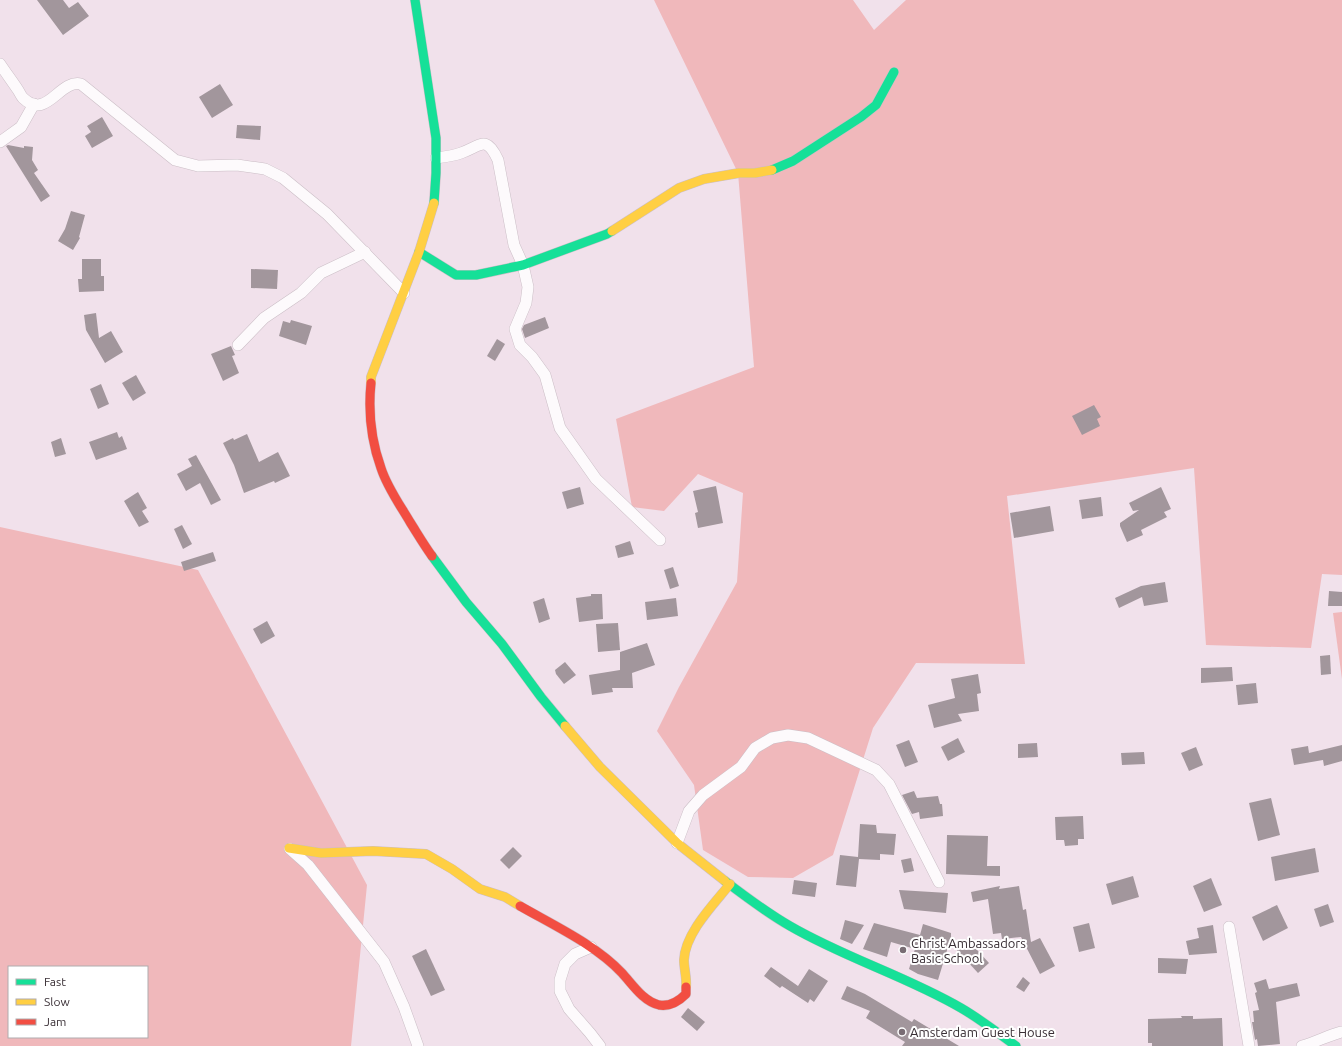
<svg xmlns="http://www.w3.org/2000/svg" width="1342" height="1046" viewBox="0 0 1342 1046" font-family="Ubuntu,sans-serif">
<rect width="100%" height="100%" fill="#f1e1eb"/>
<!-- forest -->
<g fill="#f0b8bb" fill-rule="evenodd">
<polygon points="654,0 853,0 874,30 906,0 1342,0 1342,575 1322,574 1311,648 1206,645 1194,468 1007,496 1025,664 916,663 873,728 833,855 793,878 748,877 703,850 694,785 657,731 679,687 737,582 743,493 698,474 664,511 632,507 616,419 754,367 738,173"/>
<path d="M0,527L198,570L367,885L351,1046H0ZM9,967H147V1037H9Z"/>
<polygon points="1342,612 1342,679 1333,613"/>
</g>
<!-- building -->
<g fill="#a2969c">
<polygon points="37,0 63,0 69,8 78,2 89,16 63,35"/>
<polygon points="220,84 233,105 212,118 199,97"/>
<polygon points="102,117 113,136 92,148 85,136 91,132 87,126"/>
<polygon points="237,125 261,126 260,140 236,138"/>
<polygon points="8,145 24,148 24,146 33,147 32,160 38,170 34,173 50,196 41,202 6,146"/>
<polygon points="71,211 85,215 79,237 80,238 73,250 58,241 65,229"/>
<polygon points="82,259 101,259 101,276 104,276 104,291 79,292 78,279 82,279"/>
<polygon points="251,269 278,270 277,289 251,288"/>
<polygon points="96,313 99,338 111,331 123,352 105,363 86,330 84,315"/>
<polygon points="545,317 549,328 525,338 522,329 524,325"/>
<polygon points="291,320 312,326 306,345 279,336 283,321 290,323"/>
<polygon points="497,339 505,344 495,361 487,356"/>
<polygon points="231,346 235,355 232,356 239,373 223,381 211,354"/>
<polygon points="136,375 146,393 133,401 122,383"/>
<polygon points="101,384 109,404 98,409 90,389"/>
<polygon points="1094,405 1101,417 1097,419 1100,426 1082,435 1072,416"/>
<polygon points="117,432 119,438 122,436 127,449 96,460 89,442"/>
<polygon points="247,434 259,462 278,452 290,476 275,483 274,481 244,493 234,465 223,443 233,438 234,440"/>
<polygon points="61,438 66,454 55,457 51,442"/>
<polygon points="196,455 221,500 211,505 200,483 186,491 177,474 192,466 188,459"/>
<polygon points="716,486 723,523 698,528 695,513 698,512 693,491"/>
<polygon points="580,487 584,504 567,509 562,492"/>
<polygon points="1161,487 1171,509 1164,512 1167,517 1141,530 1143,535 1127,542 1120,526 1120,523 1139,510 1133,511 1129,503"/>
<polygon points="138,492 147,508 142,511 149,522 139,527 124,501"/>
<polygon points="1101,497 1103,516 1082,519 1079,500"/>
<polygon points="1050,506 1054,531 1014,538 1010,513"/>
<polygon points="182,525 192,544 183,549 174,529"/>
<polygon points="630,541 634,554 618,558 615,546"/>
<polygon points="213,552 216,561 184,571 181,562"/>
<polygon points="673,567 679,586 670,589 664,570"/>
<polygon points="1165,582 1168,602 1144,606 1142,597 1119,608 1115,598 1141,586"/>
<polygon points="1329,591 1342,592 1342,606 1328,606"/>
<polygon points="591,594 602,594 603,619 579,622 576,598 591,596"/>
<polygon points="544,598 550,619 539,623 533,602"/>
<polygon points="676,598 678,616 647,620 645,602"/>
<polygon points="267,621 275,636 261,644 253,629"/>
<polygon points="618,623 620,650 598,652 596,624"/>
<polygon points="647,643 655,665 632,673 633,688 612,688 613,692 592,695 589,675 620,670 620,652"/>
<polygon points="1330,655 1331,674 1321,675 1320,656"/>
<polygon points="565,662 576,675 564,684 556,674 555,670"/>
<polygon points="1232,667 1233,681 1201,683 1201,668"/>
<polygon points="978,674 981,693 977,694 979,711 958,714 962,721 934,728 928,705 955,698 951,679"/>
<polygon points="1256,683 1258,703 1238,705 1236,685"/>
<polygon points="958,738 965,752 948,761 941,747"/>
<polygon points="909,740 918,762 905,767 896,745"/>
<polygon points="1037,743 1038,757 1018,758 1018,744"/>
<polygon points="1342,745 1342,761 1324,766 1323,760 1294,765 1291,749 1308,746 1309,753"/>
<polygon points="1196,747 1203,765 1189,771 1181,753"/>
<polygon points="1144,752 1145,764 1122,765 1121,753"/>
<polygon points="914,791 917,798 938,796 940,804 942,804 943,816 920,819 919,812 912,814 902,795"/>
<polygon points="1271,798 1280,835 1258,841 1249,803"/>
<polygon points="1083,816 1084,839 1078,839 1078,845 1065,846 1064,840 1056,840 1055,817"/>
<polygon points="860,824 876,825 877,833 896,834 894,855 880,854 880,860 859,859 856,887 836,885 840,855 858,857"/>
<polygon points="947,835 988,836 987,866 1000,866 1000,876 946,874"/>
<polygon points="513,847 522,856 509,869 500,860"/>
<polygon points="1315,848 1319,872 1275,881 1271,857"/>
<polygon points="911,858 914,871 904,873 901,860"/>
<polygon points="1133,876 1139,897 1112,905 1106,884"/>
<polygon points="1211,878 1222,905 1204,912 1193,886"/>
<polygon points="794,880 817,883 815,897 792,894"/>
<polygon points="1000,886 999,889 1019,886 1023,910 1026,909 1031,942 1040,938 1055,966 1040,974 1021,937 1002,939 1001,933 993,934 988,899 973,902 971,892"/>
<polygon points="899,890 948,893 946,913 904,909"/>
<polygon points="1328,904 1334,922 1320,927 1314,909"/>
<polygon points="1277,905 1288,928 1263,941 1252,917"/>
<polygon points="845,920 864,925 852,944 840,939"/>
<polygon points="874,923 920,935 923,924 951,933 951,937 938,980 918,974 909,969 915,949 891,942 887,957 863,949"/>
<polygon points="1089,923 1095,948 1079,952 1073,927"/>
<polygon points="1213,925 1217,953 1189,955 1186,941 1199,938 1197,928"/>
<polygon points="967,939 989,963 978,973 956,949"/>
<polygon points="426,949 445,990 431,996 412,956"/>
<polygon points="1158,958 1188,959 1186,974 1158,973"/>
<polygon points="771,967 798,986 809,969 828,981 814,1002 810,999 808,1003 782,986 780,988 764,976"/>
<polygon points="1023,977 1030,983 1024,992 1016,987"/>
<polygon points="1266,979 1269,989 1297,983 1300,996 1276,1002 1280,1044 1258,1046 1257,1039 1255,1040 1252,1022 1254,1022 1253,1011 1259,1010 1255,993 1257,992 1254,983"/>
<polygon points="847,986 865,994 912,1022 914,1019 959,1046 902,1046 905,1042 866,1018 870,1011 841,999"/>
<polygon points="688,1008 705,1022 697,1031 681,1017"/>
<polygon points="1181,1016 1193,1016 1193,1019 1222,1018 1223,1046 1152,1046 1152,1043 1148,1043 1148,1019 1182,1018"/>
</g>
<g fill="none" stroke-linecap="round" stroke-linejoin="round">
<defs>
<g id="street">
<path d="M0,64C6,73 12,81 18,90C20,93 21,96 23,98C47,121 59,79 81,84L175,160L198,166L237,165L265,169L283,178L327,214L404,293"/>
<polyline points="0,142 21,127 34,104"/>
<path d="M436,158C444,157 453,156 461,153C481,146 486,134 498,160L514,245L523,265L528,287L526,303L515,329L520,345L532,357L545,375L560,428L596,479L660,540"/>
<polyline points="238,345 264,318 301,293 321,273 365,252"/>
<polyline points="677,843 689,811 703,795 741,767 755,748 772,738 788,735 808,738 876,770 889,784 939,882"/>
<polyline points="290,849 308,865 384,962 404,1007 418,1046"/>
<polyline points="1229,927 1249,1046"/>
<polyline points="591,947 575,954 565,964 560,980 560,991 569,1009 590,1033 600,1046"/>
<path d="M1302,1046C1316,1042 1327,1036 1341,1032"/>
</g>
<g id="fast">
<polyline points="415,0 436,138 436,173 434,203"/>
<polyline points="772,170 793,161 861,117 876,105 894,72"/>
<polyline points="419,252 456,275 476,275 523,265 607,234 612,231"/>
<polyline points="432,556 466,602 502,644 541,697 565,726"/>
<path d="M725,881C746,897 767,913 790,926C845,958 906,976 961,1008C980,1019 998,1033 1016,1046"/>
</g>
<g id="slow">
<polyline points="612,231 679,188 704,179 739,173 755,173 772,170"/>
<polyline points="371,383 371,377 419,252 434,203"/>
<polyline points="565,726 600,767 677,843 725,881"/>
<polyline points="289,848 321,853 373,851 426,854 452,869 480,889 505,897 520,906"/>
<path d="M686,987C687,978 684,969 684,960C685,933 714,904 730,884"/>
</g>
<g id="jam">
<path d="M371,383C368,412 371,440 381,468C387,487 400,505 410,522C417,533 424,545 432,556"/>
<path d="M520,906C553,925 596,945 622,973C633,985 643,1001 659,1005C670,1007 679,1001 686,994V987"/>
</g>
</defs>
<!-- street casing -->
<use href="#street" stroke="#cbbec6" stroke-width="12"/>
<!-- fast casing -->
<use href="#fast" stroke="#cbbec6" stroke-width="10"/>
<!-- slow casing -->
<use href="#slow" stroke="#cbbec6" stroke-width="10"/>
<!-- jam casing -->
<use href="#jam" stroke="#cbbec6" stroke-width="10"/>
<!-- street -->
<use href="#street" stroke="#fdfafc" stroke-width="11"/>
<!-- fast -->
<use href="#fast" stroke="#16e098" stroke-width="9"/>
<!-- slow -->
<use href="#slow" stroke="#ffcf43" stroke-width="9"/>
<!-- jam -->
<use href="#jam" stroke="#f24e42" stroke-width="9"/>
</g>
<!-- markers -->
<g fill="#796d74" stroke="#fff" stroke-width="1.5">
<circle cx="903" cy="950" r="4"/>
<circle cx="902" cy="1032" r="4"/>
</g>
<g text-anchor="middle" stroke-width="4" stroke-linejoin="round" paint-order="stroke">
<!-- poi labels -->
<g font-size="13" fill="#382e34" stroke="#fff" text-anchor="start">
<text x="911" y="948">Christ Ambassadors<tspan x="911" dy="15">Basic School</tspan></text>
<text x="910" y="1037">Amsterdam Guest House</text>
</g>
</g>
<!-- legend -->
<rect x="8" y="966" width="140" height="72" fill="#ffffff" stroke="#afabae"/>
<rect x="16" y="979" width="20" height="6" fill="#16e098" stroke="#afabae"/>
<text x="44" y="986" font-size="12" fill="#382e34">Fast</text>
<rect x="16" y="999" width="20" height="6" fill="#ffcf43" stroke="#afabae"/>
<text x="44" y="1006" font-size="12" fill="#382e34">Slow</text>
<rect x="16" y="1019" width="20" height="6" fill="#f24e42" stroke="#afabae"/>
<text x="44" y="1026" font-size="12" fill="#382e34">Jam</text>
</svg>
